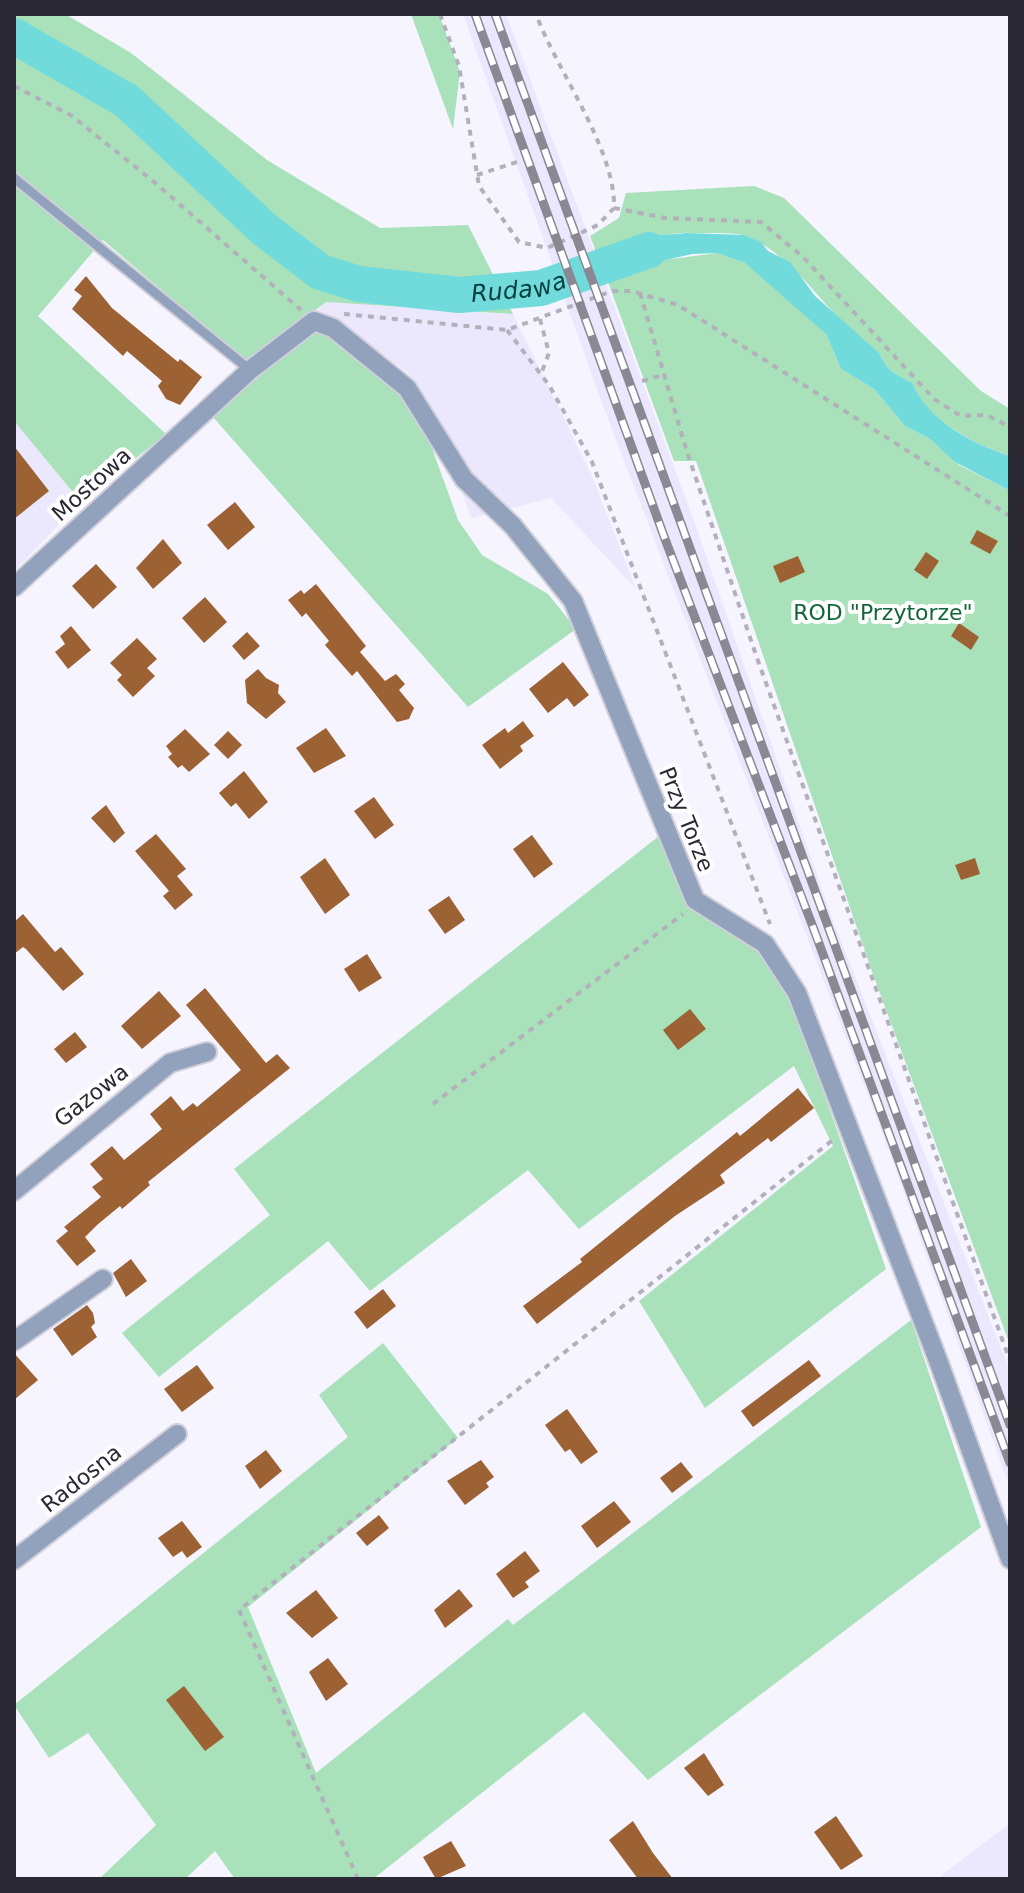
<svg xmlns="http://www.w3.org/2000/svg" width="1024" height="1893" viewBox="0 0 1024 1893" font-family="'DejaVu Sans',sans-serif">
<rect width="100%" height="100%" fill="#f5f4ff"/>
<!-- built -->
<g fill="#ebe8fd">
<polygon points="463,14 506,14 694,521 832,918 1010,1371 1010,1488 882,1132 603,406"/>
<polygon points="326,302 513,314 592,476 636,589 551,498 471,518 436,416 409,373 317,309"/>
<polygon points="14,421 81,502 14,571"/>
<polygon points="1010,1823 1010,1879 937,1879"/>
</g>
<!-- green -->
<g fill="#a8e1ba">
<polygon points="14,14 65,14 131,53 267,160 380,228 468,225 513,314 326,302 246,362 103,240 38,316 166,434 81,502 14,421"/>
<polygon points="411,14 439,14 460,72 453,129"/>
<path d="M754,186L784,198L981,391L1010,409V456C974,444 927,420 912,383C891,372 890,374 879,353C826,319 803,260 746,236C738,232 703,233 691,233C657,231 628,251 595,249L590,236L619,218L626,193Z"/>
<polygon points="717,253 745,263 772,284 826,334 841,369 874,389 905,426 930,439 959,465 1010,491 1010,1345 874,977 696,461 674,461 605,274 642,263"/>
<polygon points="316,327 378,360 416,404 458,520 482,555 548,594 576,629 468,707 213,417"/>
<polygon points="668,829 703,898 764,948 785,983 886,1269 705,1408 639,1301 833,1146 794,1066 579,1229 528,1170 370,1291 328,1241 159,1377 122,1333 270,1215 234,1169"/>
<polygon points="911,1320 981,1527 648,1780 584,1712 373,1879 235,1879 215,1851 185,1879 99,1879 156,1825 88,1733 49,1758 14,1705 348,1437 319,1395 383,1343 458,1438 248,1607 316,1773 508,1619 513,1625"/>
</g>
<!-- water -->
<path fill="#71dbdb" d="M687,233L744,235L761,242L768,251L790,262L815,296L879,353C890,374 891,371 912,383C929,421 971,443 1010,456V491L955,462L930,439L905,426L874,389L841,369L826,334L745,263L717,253L692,254L605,274L595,249L616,250L651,236Z"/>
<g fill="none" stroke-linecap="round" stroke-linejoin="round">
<!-- river -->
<path stroke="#71dbdb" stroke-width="36" id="s1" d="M14,36L127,101L264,229L320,272L359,284L459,295L541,288L649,250"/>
</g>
<!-- building -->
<g fill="#9d6234">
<polygon points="86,276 112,308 178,362 180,359 202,377 180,405 166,399 158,386 162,381 127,351 123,356 72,309 82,296 74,290"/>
<polygon points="14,446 49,491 14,519"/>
<polygon points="235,502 255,527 228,550 207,525"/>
<polygon points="977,530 998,541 990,554 970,543"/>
<polygon points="163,539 182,563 153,589 136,568"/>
<polygon points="926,552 939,561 927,579 914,570"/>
<polygon points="798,556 805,572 780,583 773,566"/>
<polygon points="96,564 117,587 93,609 72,586"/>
<polygon points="316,584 366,646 360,652 385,681 396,674 405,684 399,690 414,708 409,719 397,722 357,671 352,676 325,645 329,641 306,613 302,617 288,600 301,590 304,594"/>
<polygon points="205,597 227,622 204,643 182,618"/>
<polygon points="959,623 979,637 971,650 951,636"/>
<polygon points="71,626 91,650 68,669 55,652 65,644 60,636"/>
<polygon points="247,632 260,646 244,660 232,646"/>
<polygon points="137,638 157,659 147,668 155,676 133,697 117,680 122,675 110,663"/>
<polygon points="563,662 589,695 574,707 567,698 548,713 529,689"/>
<polygon points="258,669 266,678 279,685 278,693 286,702 266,719 247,703 245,680"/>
<polygon points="523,721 534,736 520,746 523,751 500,769 482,745 505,728 508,733"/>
<polygon points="326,728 346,756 314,773 296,748"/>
<polygon points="185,729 210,754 189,772 182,765 178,768 168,757 172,754 166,746"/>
<polygon points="228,731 242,745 228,759 214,745"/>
<polygon points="244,771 268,802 249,819 236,803 231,807 219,793"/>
<polygon points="374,797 394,825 375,839 354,811"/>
<polygon points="106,805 125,833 114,843 91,818"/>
<polygon points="156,834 186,869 177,876 193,895 175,910 163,896 169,891 135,851"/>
<polygon points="532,835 553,864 534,878 513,849"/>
<polygon points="325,858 350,895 325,914 300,877"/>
<polygon points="975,858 980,874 961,880 955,865"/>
<polygon points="449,896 465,920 445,934 428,910"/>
<polygon points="23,914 55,952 61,947 84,974 63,991 26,949 23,947 14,954 14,922"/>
<polygon points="367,954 382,978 359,992 344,969"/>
<polygon points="205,988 266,1063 277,1054 290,1068 148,1182 150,1185 122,1209 120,1206 97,1225 85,1237 96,1251 77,1266 56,1241 68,1231 64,1227 101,1197 92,1187 103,1179 90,1164 112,1146 124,1160 145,1143 162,1129 150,1114 171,1096 183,1111 193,1103 197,1107 241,1070 186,1005"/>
<polygon points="159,991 181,1016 142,1049 121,1026"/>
<polygon points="690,1009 706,1029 678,1050 663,1030"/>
<polygon points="75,1032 87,1047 66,1063 54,1049"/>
<polygon points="798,1088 814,1108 771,1142 768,1138 720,1175 725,1183 675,1216 537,1324 523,1306 582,1262 580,1259 737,1132 740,1136"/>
<polygon points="131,1259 147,1281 126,1297 113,1273"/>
<polygon points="383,1289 396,1306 367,1329 354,1312"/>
<polygon points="87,1305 93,1313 95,1323 91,1327 97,1337 72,1356 53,1329"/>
<polygon points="14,1353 38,1380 14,1400"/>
<polygon points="809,1360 821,1376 753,1427 741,1411"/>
<polygon points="197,1365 214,1388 182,1412 164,1389"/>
<polygon points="567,1409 598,1452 581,1464 570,1449 565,1452 545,1425"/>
<polygon points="266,1450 282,1471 260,1489 245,1466"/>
<polygon points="481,1460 494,1477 486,1483 489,1487 465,1505 447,1481"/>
<polygon points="681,1462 693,1477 672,1493 660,1478"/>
<polygon points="614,1501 631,1522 597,1548 581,1526"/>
<polygon points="379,1515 389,1528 367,1546 356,1533"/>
<polygon points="182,1521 202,1547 187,1558 182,1551 173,1557 158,1538"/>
<polygon points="525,1551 540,1571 525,1582 529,1587 513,1598 496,1574"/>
<polygon points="459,1589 473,1606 445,1628 434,1610"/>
<polygon points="316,1590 338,1618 312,1638 286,1613"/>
<polygon points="328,1658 348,1684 326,1701 309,1672"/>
<polygon points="184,1686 224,1737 205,1751 166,1700"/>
<polygon points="704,1753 724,1785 708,1796 684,1768"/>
<polygon points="836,1816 863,1856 841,1870 814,1832"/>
<polygon points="633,1821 653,1853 673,1879 638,1879 609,1840"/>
<polygon points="451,1841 466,1866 436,1879 423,1857"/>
</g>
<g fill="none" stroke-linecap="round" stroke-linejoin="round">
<defs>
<polyline id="lane" points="14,178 250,370"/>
<g id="street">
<polyline points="14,587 250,370 314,321 333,328 407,388 464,479 513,526 573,601 695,900 765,944 797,993 939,1363 1010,1559"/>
<polyline points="14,1191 170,1063 207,1052"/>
<polyline points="14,1341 103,1279"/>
<polyline points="14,1560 177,1434"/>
</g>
</defs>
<!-- lane casing -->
<use href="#lane" stroke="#d0cfda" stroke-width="13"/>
<!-- street casing -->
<use href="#street" stroke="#d0cfda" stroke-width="22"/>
<!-- path -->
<g stroke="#b2b1bb" stroke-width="4" stroke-dasharray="6 6" stroke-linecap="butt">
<path d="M440,14L459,66L479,186L519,242L547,248L598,225L614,208C616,150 557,71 536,14"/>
<polyline points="14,86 72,116 153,181 301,310"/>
<polyline points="477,175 517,162"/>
<polyline points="614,208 665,218 761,222 803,257 934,399 961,416 987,415 1010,427"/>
<polyline points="640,293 687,452 757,658 1010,1361"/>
<polyline points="344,314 507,330 612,291 632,291 678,305 1010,516"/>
<polyline points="540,319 549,353 541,374"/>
<polyline points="507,330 549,385 592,462 770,924"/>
<polyline points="642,381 663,375"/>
<polyline points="433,1104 683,914"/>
<polyline points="358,1879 239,1610 834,1139"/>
</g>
<!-- lane -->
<use href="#lane" stroke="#92a2bd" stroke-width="9"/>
<!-- street -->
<use href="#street" stroke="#92a2bd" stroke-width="18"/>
<defs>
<g id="rail">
<polyline points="475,14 665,539 813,927 1010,1463"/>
<polyline points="495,14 1010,1425"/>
</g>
</defs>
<!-- rail casing -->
<use href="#rail" stroke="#898893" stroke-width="9"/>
<!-- rail -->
<use href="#rail" stroke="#fff" stroke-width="6" stroke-dasharray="18" stroke-linecap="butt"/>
</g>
<g text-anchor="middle" stroke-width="8" stroke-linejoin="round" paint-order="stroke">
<!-- street labels -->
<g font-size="22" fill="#2a2933" stroke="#fff">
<text transform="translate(91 484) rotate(-42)" y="8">Mostowa</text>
<text transform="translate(687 819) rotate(68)" y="8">Przy Torze</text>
<text transform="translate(91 1095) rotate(-38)" y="8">Gazowa</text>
<text transform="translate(81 1478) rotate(-38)" y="8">Radosna</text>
</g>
<!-- park labels -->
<g font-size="22" fill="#146439" stroke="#fff">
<text x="883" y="620">ROD "Przytorze"</text>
</g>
<!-- water labels -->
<g font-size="24" font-style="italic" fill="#0b3e3e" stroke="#fff">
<text dy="8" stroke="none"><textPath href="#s1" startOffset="590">Rudawa</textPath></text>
</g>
</g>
<!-- border -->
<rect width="1024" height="1893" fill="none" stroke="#2a2933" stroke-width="32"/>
</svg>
